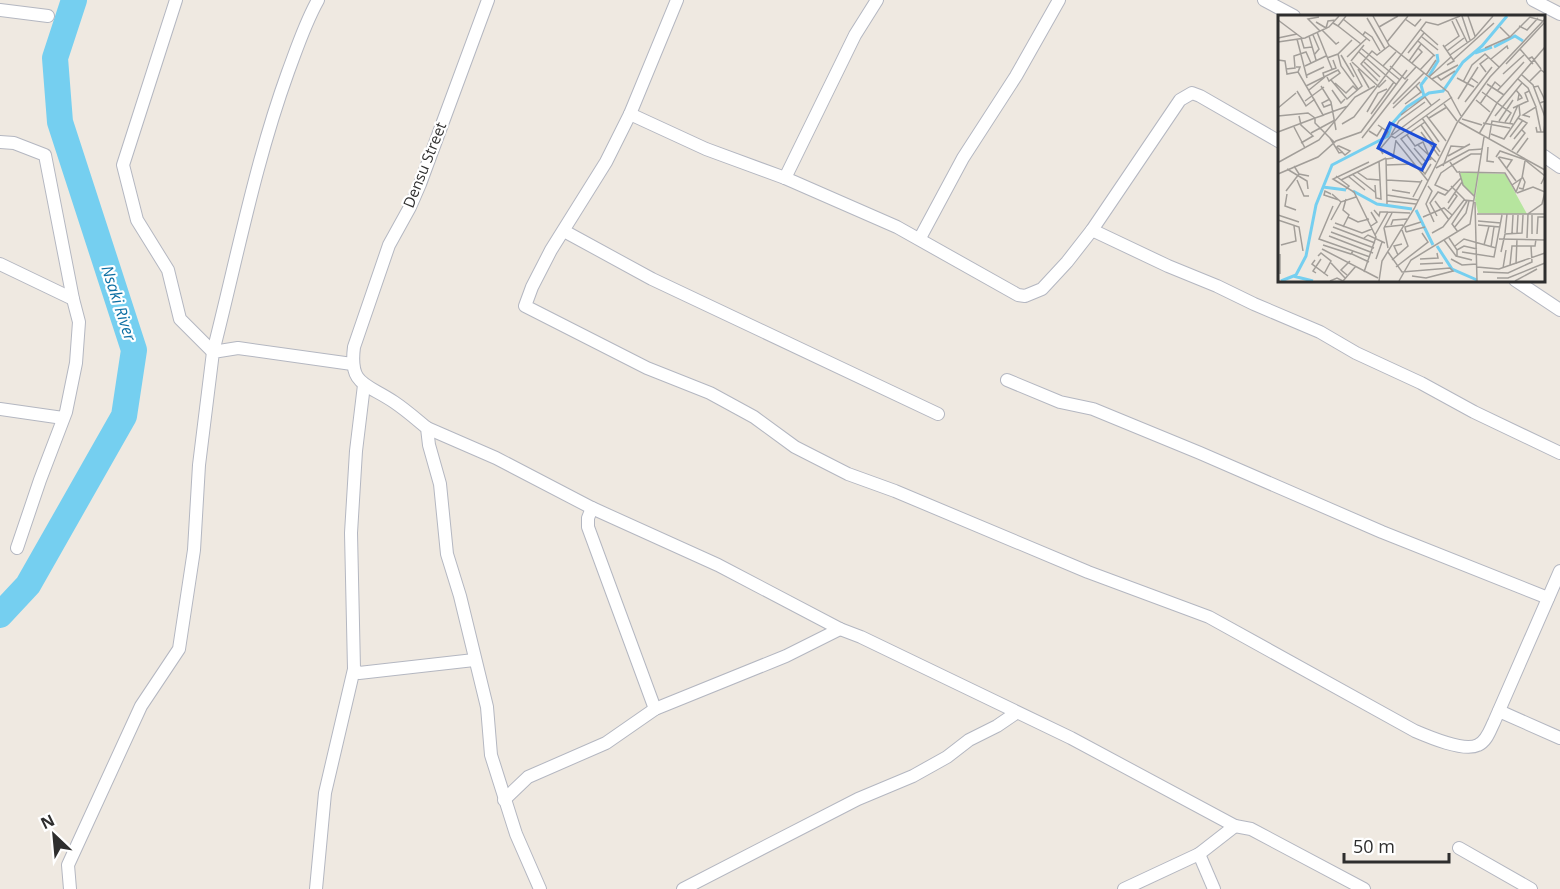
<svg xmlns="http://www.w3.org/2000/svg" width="1560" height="889" viewBox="0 0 1560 889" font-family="'Open Sans',sans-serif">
<rect width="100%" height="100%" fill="#efe9e1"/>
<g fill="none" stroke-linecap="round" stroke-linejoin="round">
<!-- river -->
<polyline stroke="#75cff0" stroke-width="26" points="0,615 28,585 124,416 134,350 60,122 55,58 74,0"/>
<defs>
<g id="minor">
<polyline points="176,0 123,165 137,220 168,270 180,319 213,352"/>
<path d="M488,0L420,184L410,207L389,245L354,347C349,386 366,383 394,402C406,410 416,419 427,428L429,445L440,484L447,554L460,596L487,707L491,755L516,834L540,889"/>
<path d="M677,0L630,114L606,162L551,250L532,287L525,306L647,368L710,393L754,417L795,447L848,474L895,491L1088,572L1209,617L1415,731C1429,737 1464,752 1478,745C1487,741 1490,730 1494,722L1560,571"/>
<polyline points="1264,0 1294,16"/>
<polyline points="1533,0 1560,14"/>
<polyline points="0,10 48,16"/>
<polyline points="630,114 706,149 785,178 897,227 1018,295 1025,296 1042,289 1067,262 1092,230 1180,100 1192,93 1200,96 1280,142"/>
<polyline points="0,142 14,143 45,155 73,299"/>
<polyline points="1544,156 1560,167"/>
<polyline points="785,178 855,35 877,0"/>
<polyline points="1092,230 1168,266 1217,286 1254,304 1320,332 1356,353 1421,383 1474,412 1560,453"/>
<polyline points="564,231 652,279 938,414"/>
<polyline points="920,238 963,158 1016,76 1059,0"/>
<polyline points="0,264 73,299 79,322 76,363 66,412 40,480 17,548"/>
<polyline points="1515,280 1560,310"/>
<path d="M213,352C237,258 255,163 288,72C297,48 305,23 318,0"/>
<polyline points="1007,380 1060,402 1093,409 1200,453 1382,532 1548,598"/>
<polyline points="364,385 356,451 351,533 354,669 359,673 474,660"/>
<polyline points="0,409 63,418"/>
<polyline points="427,428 496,458 592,508 718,565 840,629 861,637 1071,738 1235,826 1251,829 1364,889"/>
<polyline points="592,508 588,518 588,527 655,709"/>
<polyline points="1499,711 1560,738"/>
<polyline points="504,800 528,777 606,743 655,709 786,656 840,629"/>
<polyline points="1459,848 1531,889"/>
<polyline points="1199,854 1214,889"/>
<polyline points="70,889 68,865 141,706 179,649 194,550 199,465 213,352 238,348 352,364"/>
<polyline points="316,889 325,793 354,669"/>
<polyline points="683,889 858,799 913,776 947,757 969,740 997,726 1016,713"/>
<polyline points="1124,889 1199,854 1235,826"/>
</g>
</defs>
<!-- minor casing -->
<use href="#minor" stroke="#b4b7c1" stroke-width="14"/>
<!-- minor -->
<use href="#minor" stroke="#fff" stroke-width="12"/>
</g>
<g text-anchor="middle" stroke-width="4.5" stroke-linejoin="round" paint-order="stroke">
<!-- street labels -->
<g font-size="15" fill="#2e2e2e" stroke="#fff">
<text transform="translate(425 165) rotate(-68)" y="5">Densu Street</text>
</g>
<!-- water labels -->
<g font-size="16" font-style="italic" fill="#0d6fa3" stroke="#fff">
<text transform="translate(119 303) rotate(72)" y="6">Nsaki River</text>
</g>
</g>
<!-- overview -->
<g transform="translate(1278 15)">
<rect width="267" height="267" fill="#efe9e1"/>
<path d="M182,157L200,158L196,181L185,170ZM201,158L227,159L249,199L200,198L197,185Z" fill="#b6e59e"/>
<path fill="none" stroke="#75cff0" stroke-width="3" d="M216,32L237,21L245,26M197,38L214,32M151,61L160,46L159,39M146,81L143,70L149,62M45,172L68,175M75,176L99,189L134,194M138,195L155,230M159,231L174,254L199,265M15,261L35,266M3,266L18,260L28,241L38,190L54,150L110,121L113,110L129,92L151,78L165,76L185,47L204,31L229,1"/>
<path fill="none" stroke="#a29e99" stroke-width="1.5" d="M95,1L111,30L170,77L183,101M184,1L192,25M190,1L197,21M41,2L30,4L42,16M89,3L107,34M65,4L92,26M127,4L137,11L143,4M178,4L189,27M0,5L24,23M38,7L48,13L50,6L58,5M55,8L60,11L68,1M60,11L83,29M241,11L249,15L260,3M101,12L120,1M222,12L232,22L252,2L265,6M142,14L160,30M44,15L58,29L61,27M39,17L54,54M35,20L41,34L36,40M85,20L87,17L94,22L102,36M31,21L38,45M144,22L160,35M0,23L19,19M23,23L26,33L34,32M19,24L29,63M140,26L157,41M0,27L27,23L51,12L61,1M109,27L130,1M165,30L176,46L169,50M166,32L181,21L174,6M207,33L232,22M84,34L122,65M242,34L255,49M169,36L186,23M81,37L119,70M130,38L146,18M60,39L63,51L80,74M63,40L76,62M172,40L196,23L215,1M69,42L89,23M49,43L60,39L74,25M213,44L229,31L230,34M250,44L254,42L263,54M0,45L7,46L9,59L20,57M175,45L216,8M73,46L86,30M131,46L143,29M74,47L101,72L108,65M86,47L102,62M134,48L144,37L140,33M228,49L267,7M27,51L48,41M105,51L118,37M112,51L127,64L138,52M18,52H22L20,57L45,100L70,91M200,52L193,63L200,68M8,54L17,53L16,41L28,37L33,48M80,54L91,73M142,55L156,40M208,57L202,49L211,42M225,59L246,40M29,60L46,52M148,60L158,45M244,60L255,70L267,102M159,61L163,65L177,56M46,62L45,58L58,53L55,45M151,62L173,42M179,63L196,72M154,64L180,50M240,64L250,73L258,92L245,100L252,102M53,65L69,84L84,71L72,48M100,66L83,49L94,36L99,40L112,30M252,66L263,55L267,58M185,67L194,50L207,39L221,52M57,68L68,78L75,71L79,75M209,69L226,80M28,71L60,55L62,58L51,66L49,62M43,71L53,87L58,115M256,72L260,71L265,81L267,86L262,88M31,75L47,62M54,75L63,88L67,84M238,75L243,81L244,83L240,85L241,79M19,76L28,91L37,84M219,76L246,47M204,77L233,98L227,107M52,84L44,88L46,92L54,89M180,84L193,63M198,85L212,97M27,86L46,72M187,87L214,52M115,89L146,58M127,89L143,77L138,71M166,89L179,106M202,89L217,67L223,72M0,93L18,78M115,93L142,67M235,93L250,86L247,78L251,76M258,93L263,117M89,97L100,78L109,74M93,99L116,67M46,100L37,103V108L57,128M123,100L147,82L153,90M148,100L168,126M0,101L30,98L37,103M21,101L23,110L35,121L23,128M217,101L244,68M144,103L161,127M151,103L169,92M184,104L204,110M221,106L235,85M147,107L123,124L144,150L152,144M181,107L267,155M205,108L232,113M232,108L240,90M64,109L76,102L148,7L160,10L182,1M100,110L110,117L105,124M143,110L162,137M16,112L27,133M258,112L259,117H266L267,108M91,116L99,121L104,113M0,117L37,103M143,117L161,141M33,118L57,105M201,119L219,88L267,32M213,119L226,124L242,100L241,90M113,120L121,106L147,87M114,120L162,84M129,120L137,131L145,127L153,145M232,122L245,105M52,123L61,138L65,137M84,123L130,64M211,124L214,106L235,109M236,124L249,108L240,103M118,126L150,166M140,130L158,147M210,132L209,146L216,147M58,133L60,131H61L72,136L67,140L59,132M136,133L148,147M234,135L247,118L244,115M239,138L250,123M105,139L102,134L113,121L117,123L174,82M170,141L192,129M218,142L222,136L248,145M220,142L238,166M221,142L234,145L228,154M108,143L109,189M108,144L115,143L118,125M247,145L267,161L263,169M1,147L41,125L77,82L97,71M172,147L179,157L227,158L238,177L243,164M108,150L136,149M16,151L21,159L31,161M165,151L173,131L186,132M173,151L193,139H204M142,153L147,159L153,149M158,153L191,135L205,134M9,154L29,166L30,174M181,156L185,170L197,182M79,157L89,164L102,165M0,159L40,142L58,126L83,117L129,55M74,159L97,177M58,161L71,171L68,174M70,161L87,175M19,165L26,181H31M63,165L108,143M109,165L143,167M97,170L98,183L103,184L101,146M234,170L244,163L247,146M150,171L154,176L148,189L156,207M173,171L188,186M241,173L245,174L247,167L244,161M114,175L132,178M8,176L21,159M170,176L157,170L163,158L173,151M239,178L255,172L267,177M9,179L7,191L18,195M53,179L47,176L46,180L61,185M54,179L63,187L78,182M109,180L140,185M135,182L144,165M109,186L138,189M157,186L171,205M197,187L199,266M170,188L184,167M55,191L41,224L92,242M170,194L179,181L176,178M96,195L101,201L102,197H110M93,197L99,207L93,211M199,199H267M0,200L21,207M254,200V219M159,201L152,188L160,177L167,180L183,163M70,202L80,207L91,204M145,202L166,193L174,200M0,205L21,212L25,236M53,205L63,187M200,206L223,208M57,208L84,218L94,214M113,210L115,205L129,204M200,210L222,212M55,212L97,228M65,212L71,200L65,195L68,184M106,212L125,210M176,213L188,198L191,186M53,217L96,233M128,217L127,212L143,207M128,217L147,212M180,217L174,209L189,186M154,218L165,212L186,185L196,186M227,218L229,199M234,218L235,200M239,218L240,200M259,219L260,202H267M97,220L110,197L132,198M51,221L95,238M86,223L90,220L107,228M171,223L179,235V242M249,223L250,199L264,189L267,177M221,224L267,225M166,225L178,241L194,245M3,230L18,226L16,211M45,230L73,239L75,236M206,230L211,211M177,231L186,224L218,233M213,232L216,212M110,233L106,213L114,198M44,234L100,263M179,235L186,231L199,234M110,237L124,257L172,253L175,256L148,263L134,261M184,237L216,242L224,200M223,237L227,219L244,218L245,200M74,239L91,247M120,240L116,231L124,229M40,241L43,238L53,246L46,259M98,244L104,227M142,244L160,243L159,238M173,244L184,250L199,249M37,245L34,249L50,261M114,245L130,231L124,215M53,248L67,263M142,249L165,248M238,249L239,224M232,250L234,231H257L258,224M118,252L150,227L144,218M199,252L221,254L267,238M225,253L228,235M86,257L98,222L76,177L55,164L91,147M205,257L230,258L254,247L253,231M38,258L35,256L43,244M2,259V239M69,260L63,255L72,246M219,263H230L267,248M52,266L59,263L65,266L78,251M101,266L104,246L136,194L179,108L212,62L267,4M121,266L133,245L192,209L206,122M237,266L259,254"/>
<path fill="#1d4ed8" fill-opacity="0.15" stroke="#1d4ed8" stroke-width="3" d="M112,108L157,130L144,155L100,133Z"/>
<rect width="267" height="267" fill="none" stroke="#2e2e2e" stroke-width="3"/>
</g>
<!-- north arrow -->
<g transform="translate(54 835) rotate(334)" stroke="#ffffff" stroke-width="4.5" paint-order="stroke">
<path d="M0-4.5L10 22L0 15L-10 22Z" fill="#2e2e2e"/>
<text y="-9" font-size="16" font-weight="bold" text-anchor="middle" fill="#2e2e2e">N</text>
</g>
<!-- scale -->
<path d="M1344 853v9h105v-9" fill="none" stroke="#2e2e2e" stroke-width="3"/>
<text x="1353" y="853" font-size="18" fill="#2e2e2e" stroke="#ffffff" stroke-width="4.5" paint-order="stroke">50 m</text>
</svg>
